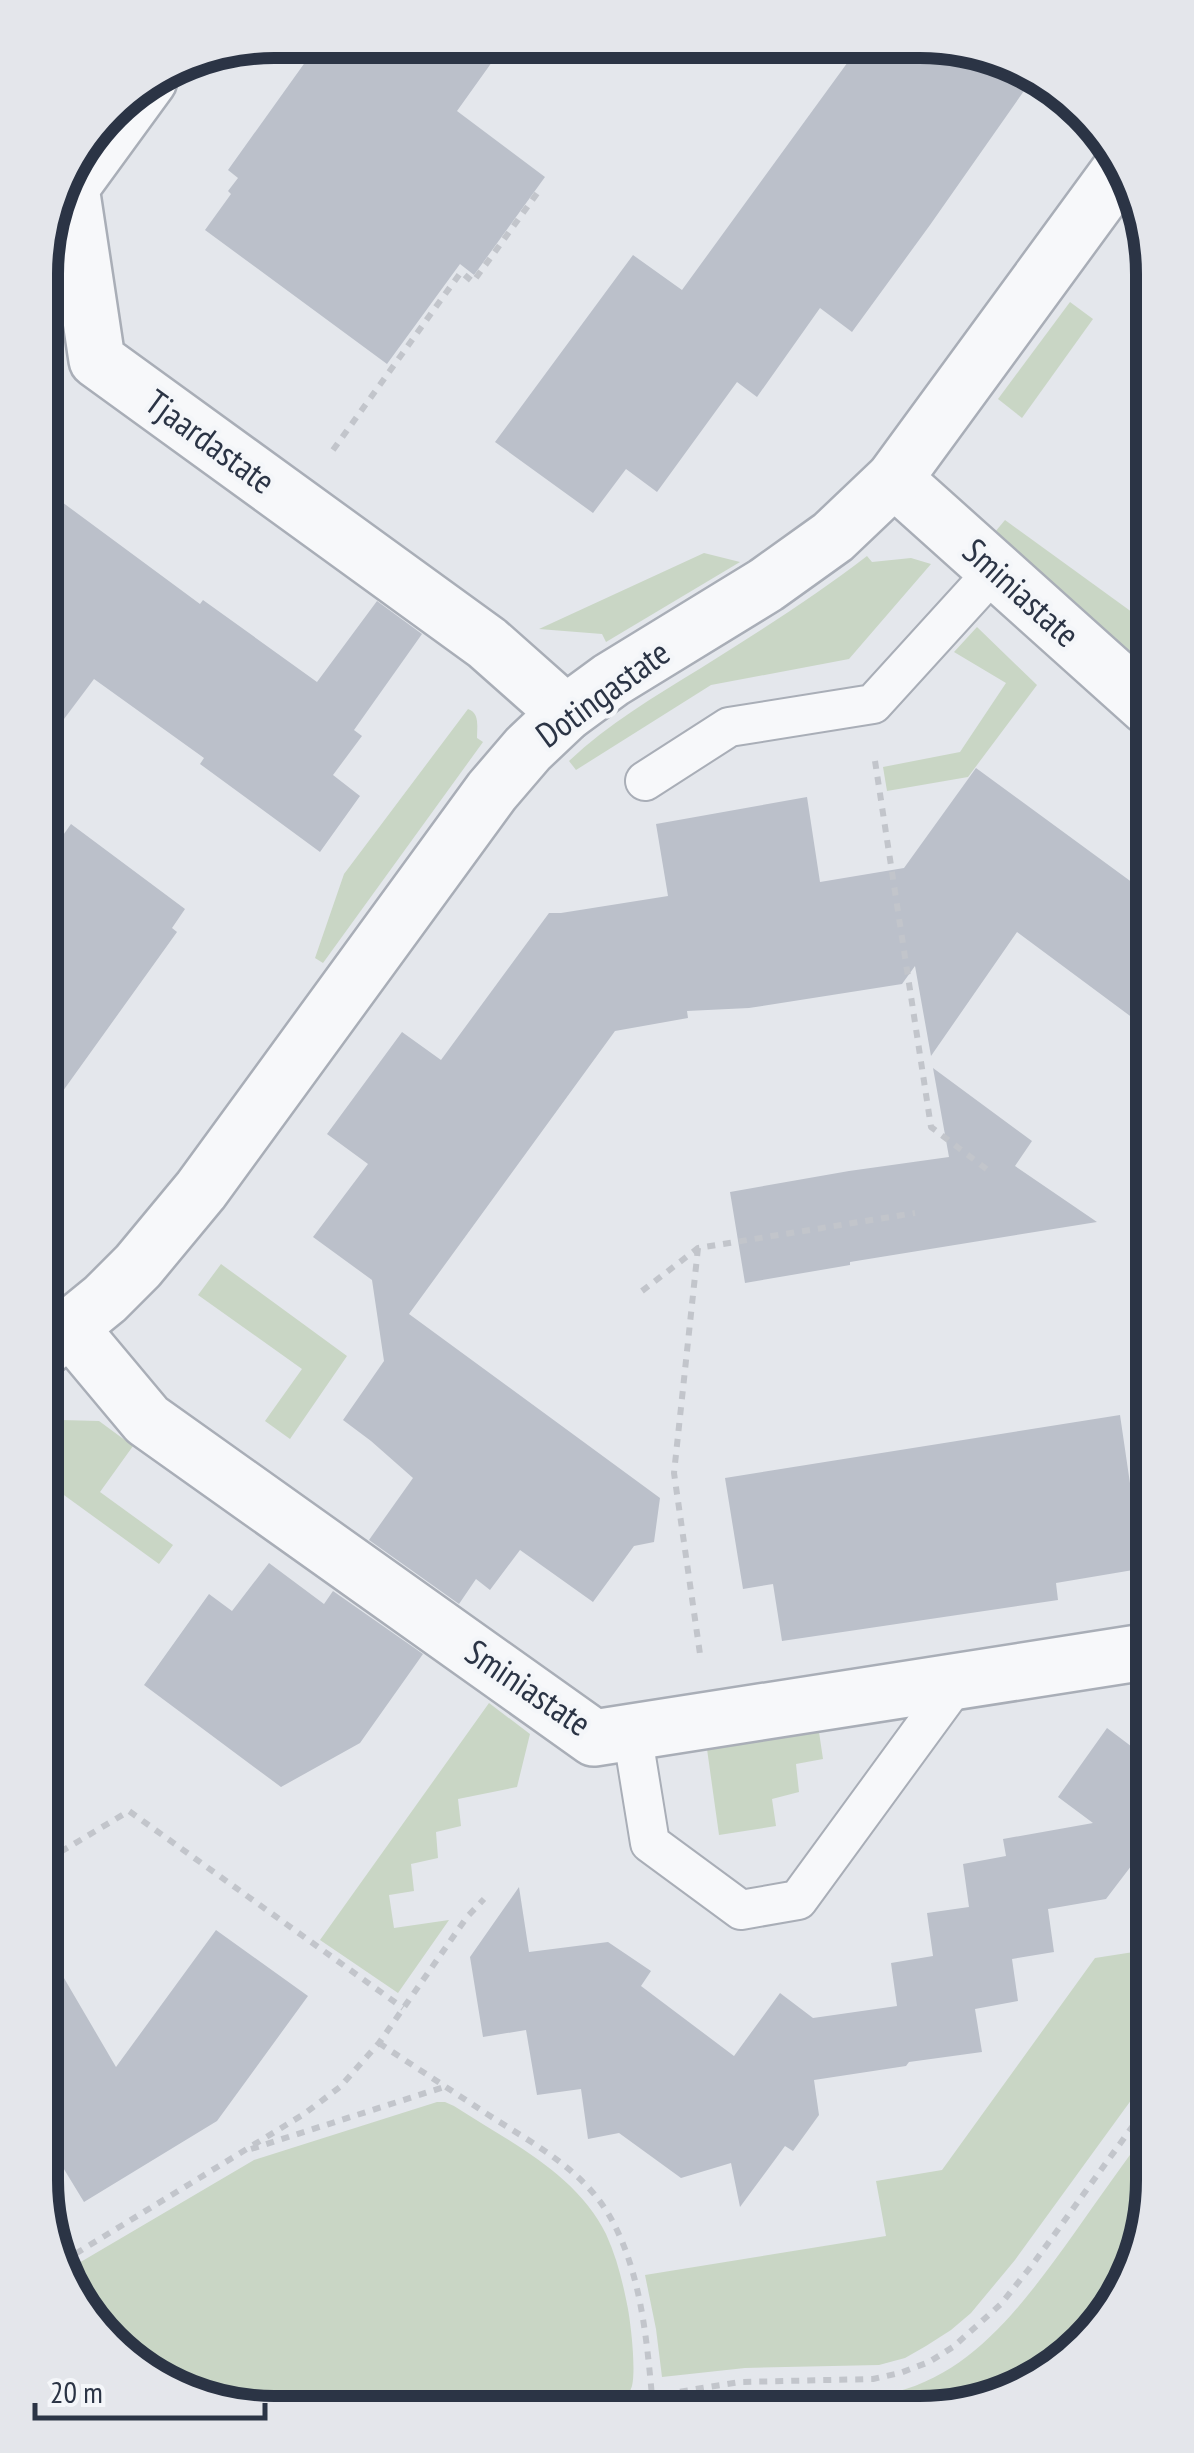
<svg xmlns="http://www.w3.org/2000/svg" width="1194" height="2453" viewBox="0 0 1194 2453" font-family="'PT Sans Narrow',sans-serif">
<rect width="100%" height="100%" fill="#e4e7ec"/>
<!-- green -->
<g fill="#c9d6c5">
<polygon points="1070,302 1093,319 1022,418 998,399"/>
<polygon points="1005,520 1147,623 1148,649 1134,663 995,532"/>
<polygon points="704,553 740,562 606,642 602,634 539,629"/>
<path d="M867,556L872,562L911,558L931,564L849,659L711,685L576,770L569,761C608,724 655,696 701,668C758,632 814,597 867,556Z"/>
<polygon points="977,627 1037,685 968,777 887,791 883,767 960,752 1006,683 954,652"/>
<path d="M468,709C480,713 477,727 477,738L483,742L323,963L315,958L344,874Z"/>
<polygon points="221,1264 347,1356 290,1439 265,1421 302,1369 198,1295"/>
<polygon points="61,1420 99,1421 133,1446 100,1492 173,1545 159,1564 46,1482 46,1429"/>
<polygon points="489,1703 530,1734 517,1787 458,1799 461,1826 436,1832 438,1858 411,1864 414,1891 389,1895 394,1928 449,1920 398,1993 320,1940"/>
<polygon points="819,1732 823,1759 796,1764 799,1792 772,1799 776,1826 719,1835 707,1749"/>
<polygon points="1153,1949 1153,2070 1015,2260 971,2313 951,2330 926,2346 905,2358 879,2365 745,2368 662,2377 656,2329 645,2275 886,2236 876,2181 942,2170 1095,1958"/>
<path d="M437,2102H445L454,2106C508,2141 577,2174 606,2234C617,2258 623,2283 628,2309C631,2326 636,2369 632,2386C630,2393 625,2400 622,2407L228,2409L119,2355L67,2270L254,2160Z"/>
<path d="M1153,2123V2196L1122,2278L1076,2342L982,2405L719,2406C772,2391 831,2404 886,2394C972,2378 1025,2301 1073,2235C1099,2198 1126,2160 1153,2123Z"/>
</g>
<!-- water -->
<polygon fill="#9fb4cc" points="1122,2278 1105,2322 1076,2342"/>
<!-- building -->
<g fill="#bbc0ca">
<polygon points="321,40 507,41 457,111 545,177 474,275 460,264 387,364 205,230 231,194 228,191 238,178 228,170"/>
<polygon points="861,44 965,44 1026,88 930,225 852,332 820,308 757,397 737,382 657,492 626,469 593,513 495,442 633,255 682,290"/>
<polygon points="43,488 200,604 203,600 317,682 377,601 422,634 354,730 362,736 333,775 360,796 320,852 200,764 204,758 94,679 43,747"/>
<polygon points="976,768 1148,894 1149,1030 1017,932 931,1056 915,966 902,984 749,1008 687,1011 688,1018 615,1031 409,1314 660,1498 654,1542 634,1546 593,1602 520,1550 490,1590 476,1579 459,1604 369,1540 413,1478 371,1441 343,1420 384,1361 372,1280 313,1237 368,1164 327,1134 402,1032 441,1060 549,913 561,913 668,896 656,824 807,797 820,882 904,868"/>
<polygon points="71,824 185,909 172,928 177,932 45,1116 44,862"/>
<polygon points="933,1068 1032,1141 1015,1166 1097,1222 850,1262 850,1265 745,1283 730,1192 849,1171 949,1157"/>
<polygon points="1120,1415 1132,1497 1151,1494 1151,1567 1056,1583 1058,1600 782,1641 773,1584 743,1589 725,1478"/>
<polygon points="269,1563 324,1604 333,1591 423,1654 360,1743 281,1787 144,1685 209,1594 232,1611"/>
<polygon points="1107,1728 1152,1762 1152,1868 1138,1857 1106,1899 1048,1909 1054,1952 1012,1959 1018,2001 975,2009 982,2052 909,2062 906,2066 814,2080 819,2115 793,2151 785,2146 740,2207 731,2163 681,2178 619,2133 588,2139 581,2089 537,2095 526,2030 483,2037 470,1957 519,1887 529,1952 608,1942 651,1971 641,1986 734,2056 780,1993 813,2018 897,2006 891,1963 933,1956 927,1913 969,1907 963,1864 1006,1856 1003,1839 1093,1823 1058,1797"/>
<polygon points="216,1930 308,1996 217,2121 84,2202 48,2143 47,1949 116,2067"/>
</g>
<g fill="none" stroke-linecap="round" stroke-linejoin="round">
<defs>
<g id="service">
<polyline points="645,781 729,727 873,704 995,570"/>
<polyline points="632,1732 650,1843 741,1910 798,1900 958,1681"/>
</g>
<g id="minor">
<polyline points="149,80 71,187 97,360 487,643 566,713"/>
<polyline points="894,479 1148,707"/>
<polyline points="70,1328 147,1420 594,1738 1151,1651"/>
<polyline points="45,1348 105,1299 138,1266 201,1190 492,791 528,749 566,713 611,680 766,585 833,537 894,479 1120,170"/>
</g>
</defs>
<!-- service casing -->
<use href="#service" stroke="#a9aeb7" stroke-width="42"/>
<!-- minor casing -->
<use href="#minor" stroke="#a9aeb7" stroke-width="60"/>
<!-- path -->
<g stroke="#c2c5cb" stroke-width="6" stroke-dasharray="8 8" stroke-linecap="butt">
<polyline points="1024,73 1080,114"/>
<polyline points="333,450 461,272 473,282 541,188"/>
<polyline points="875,761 931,1127 989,1171"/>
<polyline points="698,1248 674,1473 700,1654"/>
<polyline points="642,1291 698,1248 915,1213"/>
<polyline points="47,1860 129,1811 403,2008"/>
<polyline points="47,1915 54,1926 47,1930"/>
<path d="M379,2043C415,2067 451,2090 487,2114C532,2143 581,2168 609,2215C642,2272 647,2343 653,2407"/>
<polyline points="251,2149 444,2087"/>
<polyline points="62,2262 304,2114 340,2087 379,2043 467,1917 484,1899"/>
<polyline points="602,2407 609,2403 740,2382 873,2379 900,2373 929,2362 953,2347 1001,2304 1033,2264 1153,2098"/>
</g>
<!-- service -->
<use href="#service" stroke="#f7f8fa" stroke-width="38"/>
<!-- minor -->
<use href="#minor" stroke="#f7f8fa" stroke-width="55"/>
</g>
<g text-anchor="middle" stroke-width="9" stroke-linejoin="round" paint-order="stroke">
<!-- street labels -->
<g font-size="35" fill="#2b3445" stroke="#f4f6f9">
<text transform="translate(210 442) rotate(36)" y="12">Tjaardastate</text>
<text transform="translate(1021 593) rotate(42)" y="12">Sminiastate</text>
<text transform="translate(603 694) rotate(-36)" y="12">Dotingastate</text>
<text transform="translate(528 1688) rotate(34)" y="12">Sminiastate</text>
</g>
</g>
<!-- crop -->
<path d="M0 0H1194V2453H0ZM274 58H920A216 216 0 0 1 1136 274V2180A216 216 0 0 1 920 2396H274A216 216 0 0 1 58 2180V274A216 216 0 0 1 274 58Z" fill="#e4e6eb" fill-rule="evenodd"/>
<path fill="none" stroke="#2b3445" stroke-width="12" d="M274 58H920A216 216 0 0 1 1136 274V2180A216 216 0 0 1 920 2396H274A216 216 0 0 1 58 2180V274A216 216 0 0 1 274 58Z"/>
<!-- scale -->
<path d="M35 2403v15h230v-15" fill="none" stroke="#2b3445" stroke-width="5"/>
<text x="50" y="2403" font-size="30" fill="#2b3445" stroke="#f4f6f9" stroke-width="8" paint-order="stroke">20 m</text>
</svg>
